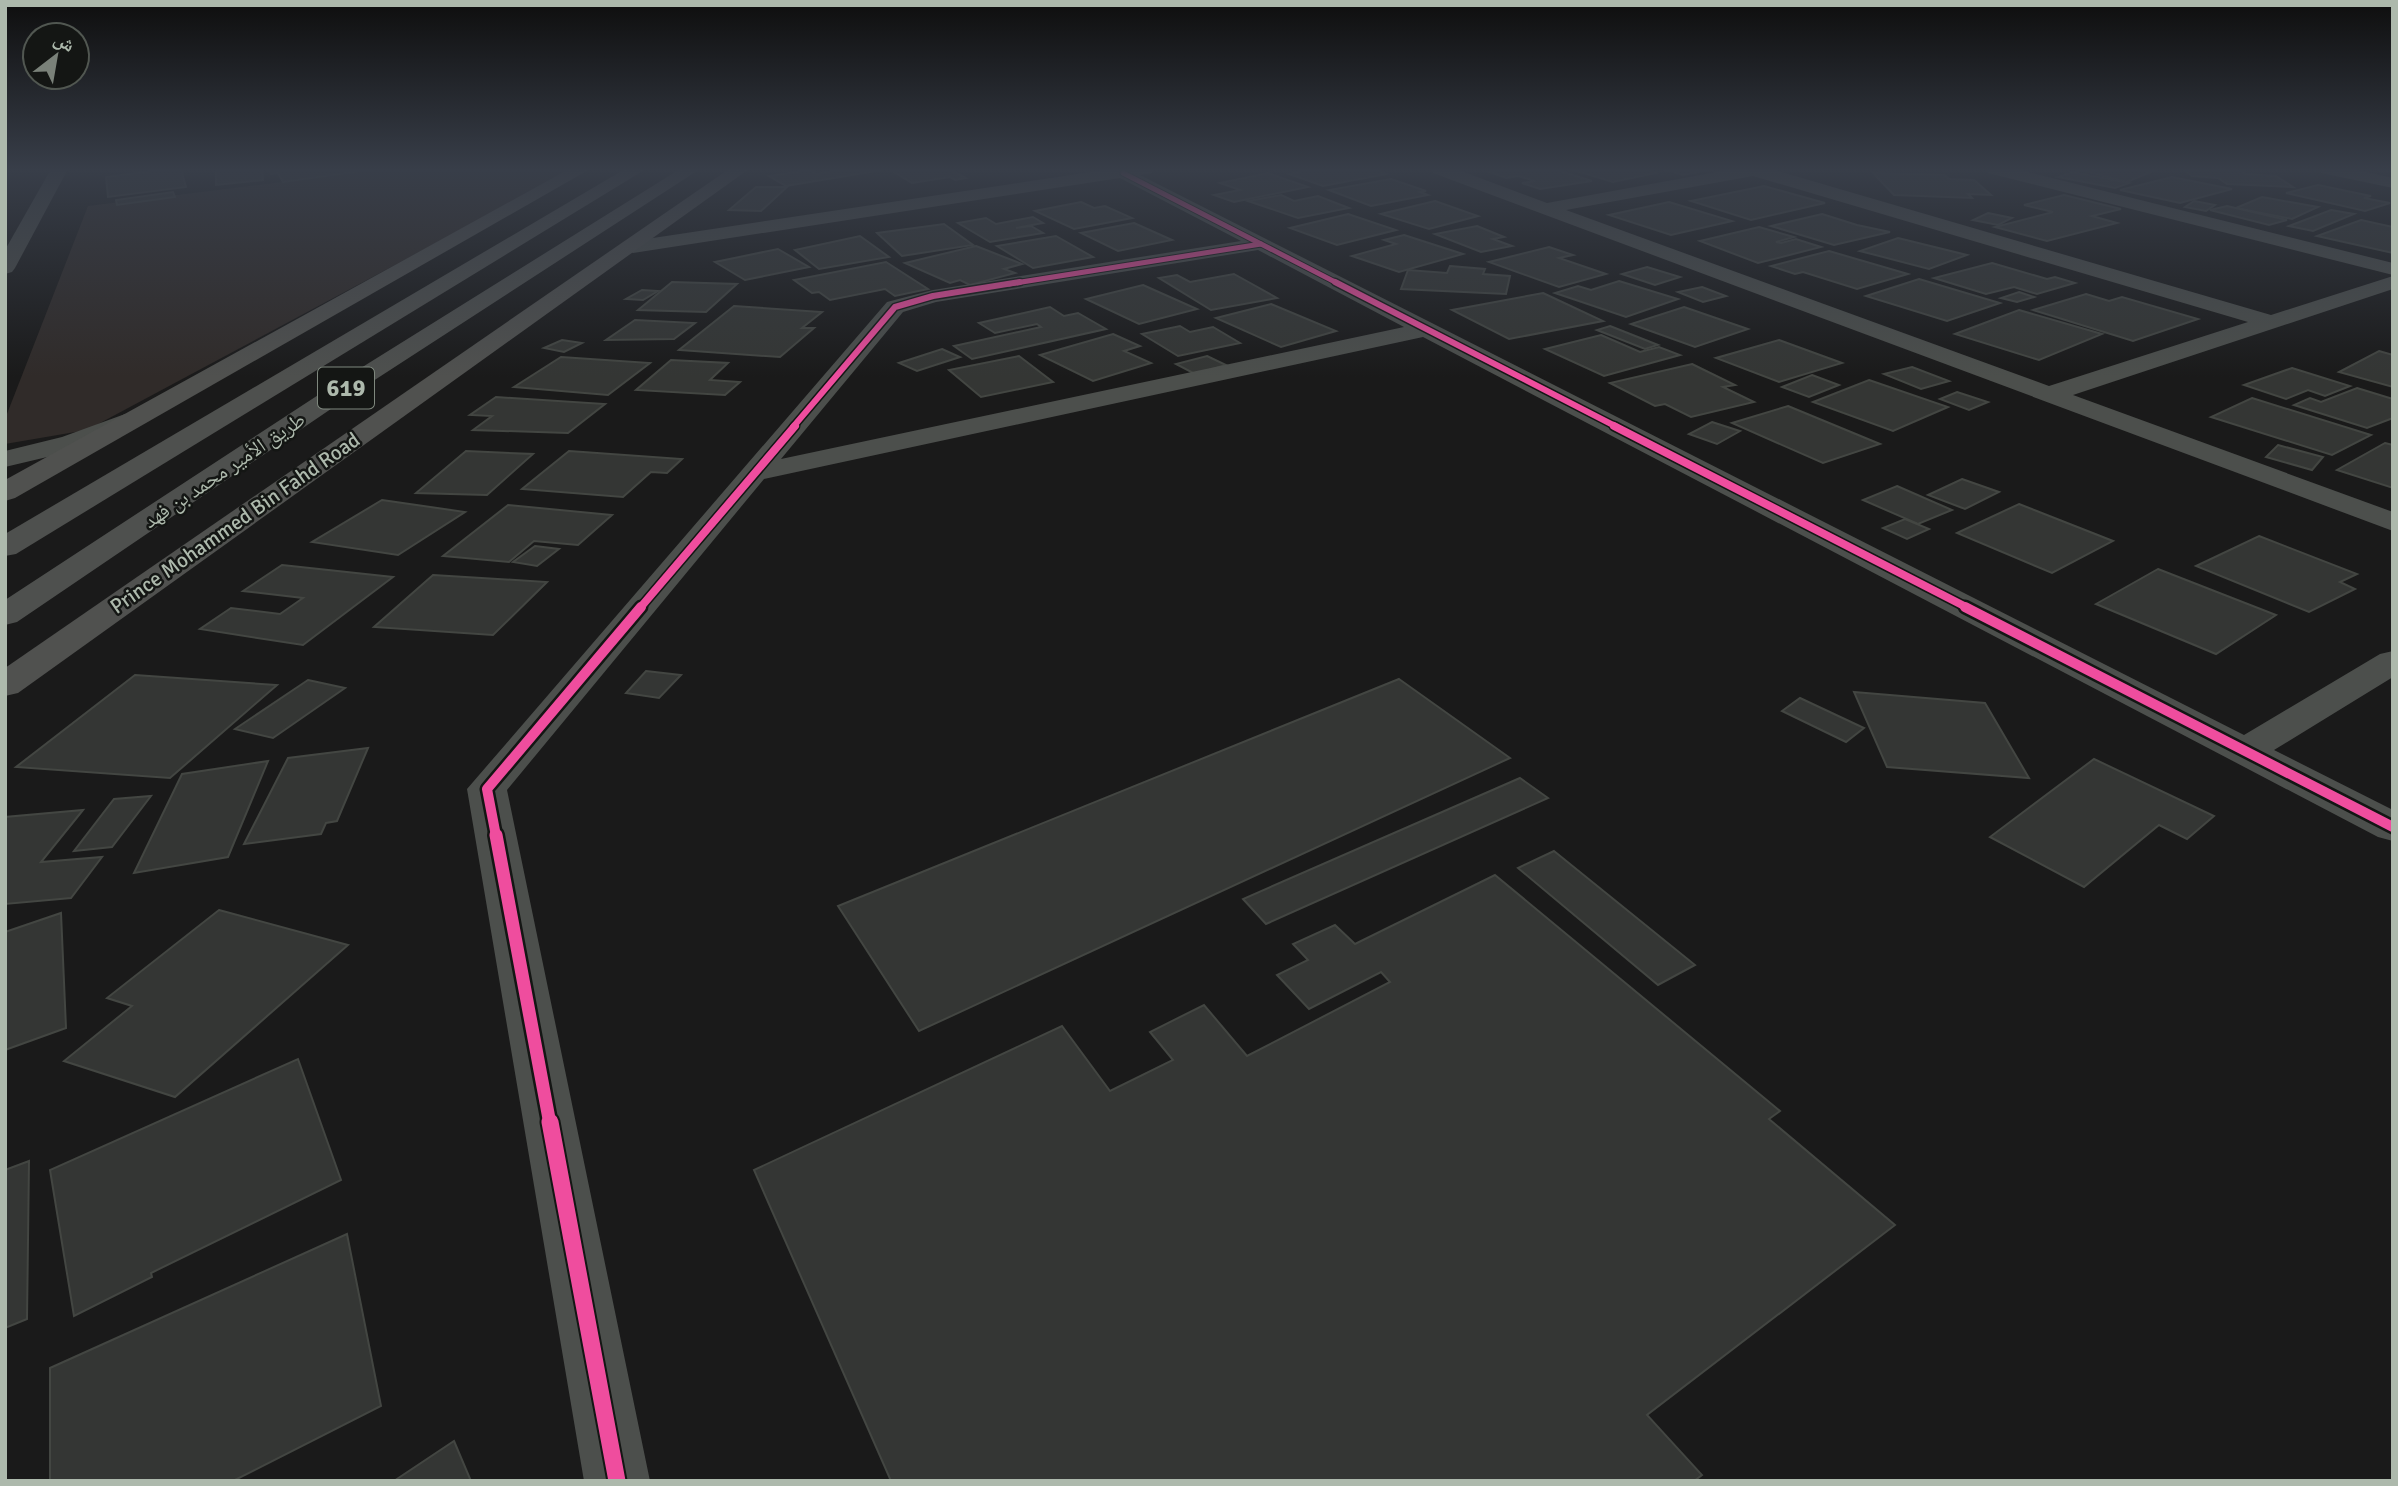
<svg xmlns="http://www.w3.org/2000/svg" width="2398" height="1486" viewBox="0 0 2398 1486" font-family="Signika,'Noto Naskh Arabic',sans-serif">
<rect width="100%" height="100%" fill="#1a1a1a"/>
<!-- green -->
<polygon fill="#302b29" points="387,169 574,169 87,430 5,444 5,419 88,206"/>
<!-- building -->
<g fill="#343634" stroke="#434642" stroke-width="2">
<polygon points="167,169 181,169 186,187 108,197 106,177"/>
<polygon points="216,169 262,169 263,180 216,185"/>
<polygon points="269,169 376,169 283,182 278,173 271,174"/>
<polygon points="843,169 882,170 786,186 769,176 810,170 817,174"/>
<polygon points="889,169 949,169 966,178 955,180 950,177 912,183"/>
<polygon points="1312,169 1375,169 1387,174 1323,186 1289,174"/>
<polygon points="1506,169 1554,169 1592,181 1540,189 1522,183 1535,181 1518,176 1506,178 1490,172"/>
<polygon points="1570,169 1645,169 1656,173 1613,182"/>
<polygon points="1664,169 1714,169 1683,175"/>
<polygon points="2077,169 2147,169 2153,171 2127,182"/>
<polygon points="2184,169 2239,169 2246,174 2276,176 2293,187 2227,184 2218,178 2192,176"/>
<polygon points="2073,172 2129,183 2115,188 2058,177"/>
<polygon points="1268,173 1308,187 1234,202 1214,195 1240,190 1220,183"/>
<polygon points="1873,173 1945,175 1949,179 1974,180 1991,195 1968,194 1972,198 1894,195"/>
<polygon points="2172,177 2232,189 2180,203 2120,190"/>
<polygon points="1391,179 1426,191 1420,192 1428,195 1371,206 1329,190"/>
<polygon points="2318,185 2371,196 2364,198 2390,203 2365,211 2286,193"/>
<polygon points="1764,186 1825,203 1751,220 1691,201"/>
<polygon points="756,187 787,187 761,211 729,210"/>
<polygon points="173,192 175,197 117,205 116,200"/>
<polygon points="1281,195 1294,201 1318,196 1349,208 1298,218 1248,201"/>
<polygon points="2064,195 2121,209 2092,216 2117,223 2047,241 1995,227 2053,212 2024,205"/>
<polygon points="2262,197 2318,207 2292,219 2236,208"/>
<polygon points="1435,201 1478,216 1429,229 1381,214"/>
<polygon points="2194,201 2215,205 2206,211 2185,207"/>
<polygon points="1081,202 1094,208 1105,206 1132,218 1074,229 1035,211"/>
<polygon points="1669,202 1732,221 1671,235 1609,215"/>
<polygon points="2227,206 2287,220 2269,225 2210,210"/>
<polygon points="2331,210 2354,214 2313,231 2289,226"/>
<polygon points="1988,213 2012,218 1998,225 1973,220"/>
<polygon points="1348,214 1396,230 1337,245 1290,228"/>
<polygon points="1822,214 1857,225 1890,232 1834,245 1771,226"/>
<polygon points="1033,217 1043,223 1016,228 1031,226 1043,233 990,242 958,223 986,218 996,224"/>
<polygon points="2361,220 2393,227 2393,253 2317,236"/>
<polygon points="1134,223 1172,240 1118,251 1081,233"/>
<polygon points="944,224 973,245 902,256 877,233"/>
<polygon points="1477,226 1504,237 1493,239 1512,246 1481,252 1435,234"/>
<polygon points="1759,227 1794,237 1776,242 1781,243 1796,239 1821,247 1758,263 1700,241"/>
<polygon points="1404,235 1463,254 1399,272 1352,256 1396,244 1384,240"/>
<polygon points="860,236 889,257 819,269 795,250"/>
<polygon points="1056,236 1093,257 1033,268 997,246"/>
<polygon points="1898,238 1967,255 1929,269 1860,251"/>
<polygon points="976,246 1022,264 1004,269 1015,273 970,285 960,280 950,283 905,263"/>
<polygon points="1549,247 1573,255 1559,258 1606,274 1559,287 1489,262"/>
<polygon points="778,249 809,267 745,280 715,262"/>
<polygon points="1829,251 1908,274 1857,289 1803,272 1795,274 1771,266"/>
<polygon points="886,262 928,289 895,296 885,289 830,300 819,292 812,293 794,280"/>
<polygon points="1992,263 2047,279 2055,277 2075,283 2037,294 2014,287 1986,294 1934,278"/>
<polygon points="1450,266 1485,269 1483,274 1510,276 1506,294 1401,289 1408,270 1447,273"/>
<polygon points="1647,267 1680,277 1655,285 1622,274"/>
<polygon points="1234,274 1277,298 1211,310 1159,278 1177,275 1190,282"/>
<polygon points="1919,279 2000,303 1947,321 1866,296"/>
<polygon points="1619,281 1678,299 1626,317 1555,293 1578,286 1591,290"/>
<polygon points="672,282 737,284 706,312 638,310"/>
<polygon points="1143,285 1197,309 1139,324 1086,299"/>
<polygon points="1702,287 1726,296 1703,302 1678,292"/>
<polygon points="642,290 658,291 643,300 626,299"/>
<polygon points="2019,292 2034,297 2017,302 2001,298"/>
<polygon points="1543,293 1603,321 1509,339 1452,310"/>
<polygon points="2086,294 2109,301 2122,297 2198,319 2133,341 2033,310"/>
<polygon points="1271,304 1336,331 1281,347 1216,318"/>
<polygon points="734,306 822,312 802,328 814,328 780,357 679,350"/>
<polygon points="1050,307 1064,316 1078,313 1106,329 972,359 954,346 1041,327 1037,324 995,333 979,323"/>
<polygon points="1684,307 1748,329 1695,347 1631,324"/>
<polygon points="2019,310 2102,334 2039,360 1955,334"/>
<polygon points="635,320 695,323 674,339 606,340"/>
<polygon points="1180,326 1190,332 1213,327 1240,343 1178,356 1142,334"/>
<polygon points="1610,326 1658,345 1645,349 1597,330"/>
<polygon points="1113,334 1140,346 1124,351 1151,363 1093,381 1040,355"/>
<polygon points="1601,335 1640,352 1659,347 1680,355 1604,376 1545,349"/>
<polygon points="562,340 582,343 564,352 544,348"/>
<polygon points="1779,340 1842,363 1779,382 1716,358"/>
<polygon points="942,349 960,357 917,371 899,363"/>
<polygon points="2379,351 2393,355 2393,387 2339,372"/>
<polygon points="1019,356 1053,382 981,397 949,370"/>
<polygon points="1207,356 1226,365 1195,374 1176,364"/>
<polygon points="561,357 650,363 608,395 514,387"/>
<polygon points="671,360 728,363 710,380 740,382 725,395 636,390"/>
<polygon points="1692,364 1735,385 1723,387 1754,402 1691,417 1665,404 1655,406 1610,383"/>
<polygon points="1912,367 1949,381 1921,389 1884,374"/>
<polygon points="2292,368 2350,386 2325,396 2308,390 2286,399 2244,385"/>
<polygon points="1812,375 1839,385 1809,397 1782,387"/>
<polygon points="1869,380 1948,407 1893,431 1813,402"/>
<polygon points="2357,388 2393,399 2393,418 2367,428 2294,405 2310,398 2321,402"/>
<polygon points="1957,392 1988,402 1969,410 1940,399"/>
<polygon points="496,397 605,404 568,433 473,430 492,416 470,415"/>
<polygon points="2252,398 2371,435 2332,455 2211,417"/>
<polygon points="1788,406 1880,444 1823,463 1732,423"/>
<polygon points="1712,422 1740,431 1717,444 1689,434"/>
<polygon points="2385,443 2393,445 2393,488 2337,470"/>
<polygon points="2278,445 2323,457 2312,470 2266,457"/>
<polygon points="466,451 533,454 487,495 416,493"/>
<polygon points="569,451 682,459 667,473 651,472 623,497 522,489"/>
<polygon points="1962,479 1999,492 1965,509 1928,495"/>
<polygon points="1897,486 1952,510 1918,524 1863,500"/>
<polygon points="382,500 465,512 398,555 312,542"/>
<polygon points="2019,504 2113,541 2052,573 1957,533"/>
<polygon points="508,505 612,515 578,545 534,541 509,562 443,556"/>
<polygon points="1905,519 1929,529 1907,539 1883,528"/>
<polygon points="2259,536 2357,574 2340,582 2355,589 2309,612 2196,566"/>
<polygon points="535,546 559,549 537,566 513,562"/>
<polygon points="282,565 393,577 303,645 200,629 231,608 280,614 303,598 243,591"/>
<polygon points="2158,569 2276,615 2216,654 2096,604"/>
<polygon points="433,575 547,582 493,635 374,627"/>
<polygon points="646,671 681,675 659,698 626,693"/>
<polygon points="135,675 277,685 170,778 16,767"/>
<polygon points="1399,679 1510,758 919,1031 838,906"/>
<polygon points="308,680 345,688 273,738 235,729"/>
<polygon points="1854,692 1985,703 2029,778 1887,767"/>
<polygon points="1800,698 1864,728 1846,742 1782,711"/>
<polygon points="368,748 337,821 326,823 321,834 244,844 288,758"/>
<polygon points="2094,759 2214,816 2187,839 2159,825 2084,887 1990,837"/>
<polygon points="268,761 228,857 134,873 182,774"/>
<polygon points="1520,778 1548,798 1266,924 1243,899"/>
<polygon points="151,796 112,847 74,851 114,799"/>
<polygon points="83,810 41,862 102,857 71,898 5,904 5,817"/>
<polygon points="1554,851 1695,965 1658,985 1518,868"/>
<polygon points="1495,875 1780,1111 1769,1119 1895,1225 1647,1415 1702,1475 1694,1481 891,1481 754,1170 1062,1026 1110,1091 1173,1060 1150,1032 1204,1005 1247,1056 1390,982 1381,972 1309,1009 1277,975 1308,960 1293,944 1335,925 1355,944"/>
<polygon points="219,910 348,945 175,1097 64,1061 132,1006 107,998"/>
<polygon points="61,913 66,1028 5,1050 5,932"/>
<polygon points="298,1059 341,1180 151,1273 152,1277 74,1316 50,1170"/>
<polygon points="29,1161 27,1319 5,1328 5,1170"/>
<polygon points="347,1234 381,1406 233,1481 50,1481 50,1368"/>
<polygon points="454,1441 471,1481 394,1481"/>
</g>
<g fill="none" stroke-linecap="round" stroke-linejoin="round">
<!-- minor -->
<g fill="#4c4f4c" fill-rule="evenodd">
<path d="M1110,169H1154L1152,173L1140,175L2244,735L2380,654L2393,651V677L2274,750L2393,810V841L2378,837L1423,337L764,479L507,790L650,1481H584L467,789L887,302L933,290L1241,241L1120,178L633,253L623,247L633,241ZM1258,250L1404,327L781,459L903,312L936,302Z"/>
<path d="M1431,169H1456L1547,203L1733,169H1771L2271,315L2393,276V289L2073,395L2393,512V531L1433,173ZM1753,176L2248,322L2049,386L1566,210Z"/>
<polygon points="1986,169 2016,169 2393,263 2393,275 1988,173"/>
<polygon points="2319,169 2353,169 2393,178 2393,188 2321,173"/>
</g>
<!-- tertiary -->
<g fill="#4c4f4c" fill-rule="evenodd">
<polygon points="51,169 68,169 15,268 12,272 5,274 5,250"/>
<polygon points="125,414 134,416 138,422 134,428 81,449 5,467 5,451 62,437"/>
</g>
<!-- secondary -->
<g fill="#50514f" fill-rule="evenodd">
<polygon points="569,169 590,169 15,498 5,501 5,480"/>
<polygon points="729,169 749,169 18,693 5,696 5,668"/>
</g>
<!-- motorway -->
<g fill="#4e504e" fill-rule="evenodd">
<polygon points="625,169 646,169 16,554 5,556 5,534"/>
<polygon points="680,169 700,169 350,396 17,622 5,625 5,600 332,386"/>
</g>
<defs>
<g id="cycleway-far5">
<polyline points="1123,173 1339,284"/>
<polyline points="1009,284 1261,244"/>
</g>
<g id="cycleway-far4">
<polyline points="1335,282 1617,427"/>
<polyline points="793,427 895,307 933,296 1020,282"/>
</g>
<g id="cycleway-far3">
<polyline points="1614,426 1968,608"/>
<polyline points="640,608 795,426"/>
</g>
<g id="cycleway-far2">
<polyline points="1965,607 2393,827"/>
<polyline points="496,836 487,789 641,607"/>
</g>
<polyline id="cycleway-far1" points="496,835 550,1124"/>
<polyline id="cycleway" points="550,1122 617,1481"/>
</defs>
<!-- cycleway-far5 casing -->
<use href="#cycleway-far5" stroke="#141614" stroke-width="7"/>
<!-- cycleway-far4 casing -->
<use href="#cycleway-far4" stroke="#141614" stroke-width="9"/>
<!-- cycleway-far3 casing -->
<use href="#cycleway-far3" stroke="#141614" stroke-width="11"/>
<!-- cycleway-far2 casing -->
<use href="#cycleway-far2" stroke="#141614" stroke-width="15"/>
<!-- cycleway-far1 casing -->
<use href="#cycleway-far1" stroke="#141614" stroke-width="18"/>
<!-- cycleway casing -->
<use href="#cycleway" stroke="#141614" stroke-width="21"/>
<!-- cycleway-far5 -->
<use href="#cycleway-far5" stroke="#ef4d9e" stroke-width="5"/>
<!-- cycleway-far4 -->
<use href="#cycleway-far4" stroke="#ef4d9e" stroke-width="6"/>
<!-- cycleway-far3 -->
<use href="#cycleway-far3" stroke="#ef4d9e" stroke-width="8"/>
<!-- cycleway-far2 -->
<use href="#cycleway-far2" stroke="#ef4d9e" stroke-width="10"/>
<!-- cycleway-far1 -->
<use href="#cycleway-far1" stroke="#ef4d9e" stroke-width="13"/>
<!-- cycleway -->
<use href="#cycleway" stroke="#ef4d9e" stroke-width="17"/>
</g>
<!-- sky -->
<linearGradient id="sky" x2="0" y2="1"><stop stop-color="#0e0e0e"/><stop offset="0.45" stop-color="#383e49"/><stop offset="1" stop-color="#383e49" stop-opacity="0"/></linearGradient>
<rect width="2398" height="377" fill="url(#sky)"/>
<g text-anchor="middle" stroke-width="5" stroke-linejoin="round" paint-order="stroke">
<!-- far-street labels -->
<g font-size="21" fill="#adb9ac" stroke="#141614">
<text transform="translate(224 470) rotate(-34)" y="7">طريق الأمير محمد بن فهد</text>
<text transform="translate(235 523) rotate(-35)" y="7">Prince Mohammed Bin Fahd Road</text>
</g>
<!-- shield labels -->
<rect fill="#141614" stroke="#7f887e" stroke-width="2" x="318" y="367.5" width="56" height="41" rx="5"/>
<g font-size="24" font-weight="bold" fill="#adb9ac">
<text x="346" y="396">619</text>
</g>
</g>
<!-- border -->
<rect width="2398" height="1486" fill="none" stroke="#adb9ac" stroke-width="14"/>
<!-- north arrow -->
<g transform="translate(56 56) rotate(31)"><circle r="33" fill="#141614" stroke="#515751" stroke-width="2"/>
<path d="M0-5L12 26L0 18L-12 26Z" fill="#7a8179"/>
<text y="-10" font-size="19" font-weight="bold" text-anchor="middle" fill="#adb9ac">ش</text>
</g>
</svg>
